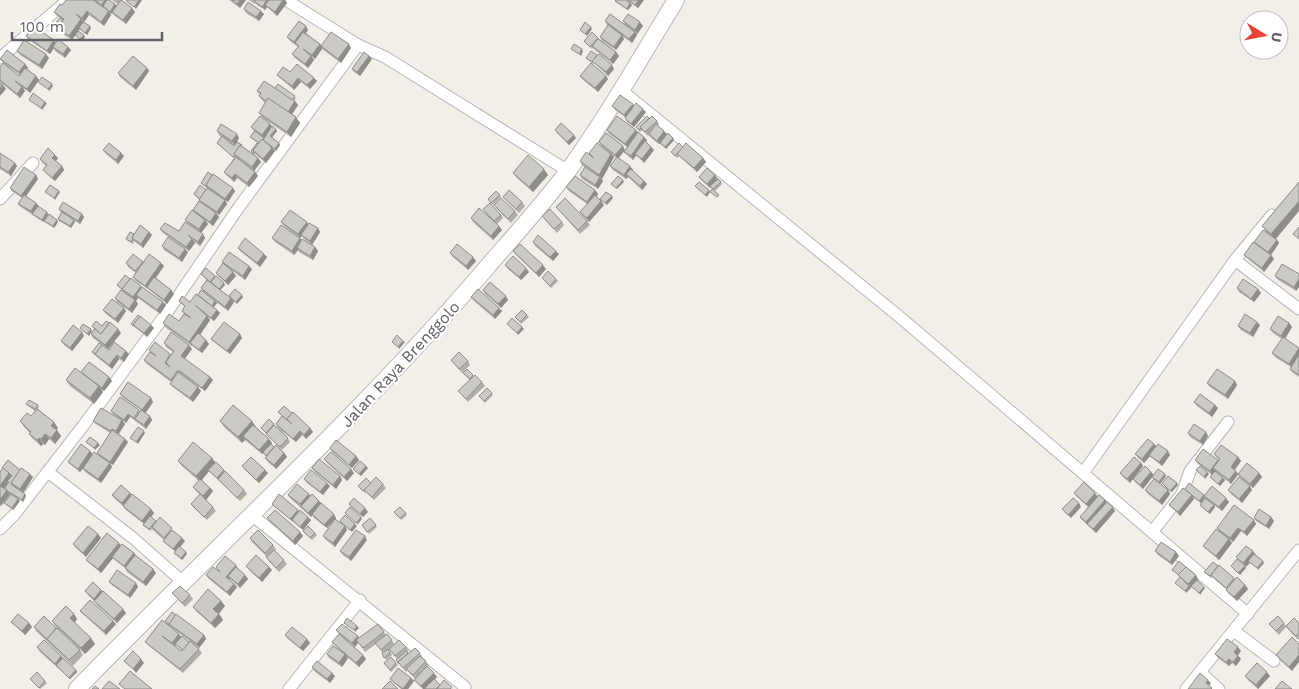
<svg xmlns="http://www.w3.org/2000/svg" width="1299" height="689" viewBox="0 0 1299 689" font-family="'Work Sans',sans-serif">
<rect width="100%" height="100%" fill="#f1efe8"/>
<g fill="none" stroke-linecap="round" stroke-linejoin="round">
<defs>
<g id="street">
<polyline points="286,0 358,45 385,57 568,171"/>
<polyline points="0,58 68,0"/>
<polyline points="621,90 901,318 1248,614"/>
<polyline points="0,199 33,163"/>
<polyline points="1235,260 1299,309"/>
<polyline points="48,472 133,538 184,583"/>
<polyline points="1083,473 1235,260 1272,215"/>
<polyline points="253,516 465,687 464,689"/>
<polyline points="0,529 14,515 83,426 168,311 239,207 358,45"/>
<polyline points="1152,532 1182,494 1190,471 1228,422"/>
<polyline points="1234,631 1274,661"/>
<polyline points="1200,672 1219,689"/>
<polyline points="289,689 360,600"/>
<polyline points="1186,689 1299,550"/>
</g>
<path id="secondary" d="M77,689C214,548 360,416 488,266C515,235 543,204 568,171C607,117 641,57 676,0"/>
</defs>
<!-- street casing -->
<use href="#street" stroke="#b5b8bc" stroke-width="13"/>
<!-- secondary casing -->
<use href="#secondary" stroke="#b6babf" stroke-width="18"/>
<!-- street -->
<use href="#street" stroke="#fff" stroke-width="11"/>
<!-- secondary -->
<use href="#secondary" stroke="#fff" stroke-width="16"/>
</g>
<!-- wall -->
<g fill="#afaea9" fill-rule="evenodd">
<polygon points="70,0 109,0 116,6 118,4 112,0 122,0 135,12 126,24 115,16 112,13 112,14 109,12 111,15 104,26 89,15 84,22 82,21 91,28 87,35 80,29 78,31 85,37 82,41 75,35 72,40 60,32 58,28 58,27 55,23 60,18 57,16 54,12 62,5"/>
<polygon points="229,0 246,0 240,8"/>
<polygon points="249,0 285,0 287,3 277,16 267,7 265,10 257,5 256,3 255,4"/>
<polygon points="627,0 644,0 638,8 631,3 632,5 628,10 616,2 615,1"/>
<polygon points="244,9 264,14 259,21 246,13"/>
<polygon points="605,21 625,25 623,21 643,26 637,34 635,32 637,35 632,43 622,36 624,39 616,50 602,41 600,37 617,32 607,25"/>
<polygon points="308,30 306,33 321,45 351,48 341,63 322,49 315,59 312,57 314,60 308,68 295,58 292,54 298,47 290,41 287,37"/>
<polygon points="26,36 56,43 68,47 71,50 65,58 55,51 54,48 50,54 29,40"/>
<polygon points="598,38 616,52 619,56 613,64 595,50 593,48 592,49 584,41"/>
<polygon points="17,51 49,58 42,69 20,55"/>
<polygon points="597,55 614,69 608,76 594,63 593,64 586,58"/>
<polygon points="0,59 25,64 28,68 27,69 36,76 39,80 30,93 23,88 25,91 20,98 0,82 0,67 19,76 20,75 3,63"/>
<polygon points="372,59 360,76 354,72 352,69"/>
<polygon points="147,68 149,71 136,90 120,77 118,73"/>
<polygon points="290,72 314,78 317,81 310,89 301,82 294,90 280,78 277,75"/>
<polygon points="580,76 606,76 608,79 598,92 583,80"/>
<polygon points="275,88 296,98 294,101 298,105 292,114 300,123 291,137 263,118 259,113 265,103 262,100 259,96 260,95 257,91"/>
<polygon points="612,106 634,106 646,112 634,127 627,122 625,118 625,117 615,110"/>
<polygon points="649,118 657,121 659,124 658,126 667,134 673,138 674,140 666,149 660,143 659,144 651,138 649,135 648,136 642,130 640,132 636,127"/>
<polygon points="270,124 277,131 272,138 280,145 276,151 273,149 275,151 266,163 255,154 254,155 252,153 258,143 250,137 254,131 251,127"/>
<polygon points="555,130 576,138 569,145 557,133"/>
<polygon points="607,130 636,130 647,140 646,142 654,150 644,163 636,155 633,160 627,155 624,152 627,147 609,134"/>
<polygon points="217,131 239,138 237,142 258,158 261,162 254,171 258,176 249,187 237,178 234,182 227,176 224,172 234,158 217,143 222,137 219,135"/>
<polygon points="599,142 625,150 618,158 633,170 632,171 644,181 647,184 642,190 628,177 626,179 613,170 610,166 616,158 612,154 614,157 602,179 601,178 603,181 598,189 582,179 580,175 595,174 582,165 580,161 591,155 601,146"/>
<polygon points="683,147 703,158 706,162 697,172 679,156 677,158 671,152"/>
<polygon points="103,150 121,153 124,156 118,164 106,154"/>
<polygon points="0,153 17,166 11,176 0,169"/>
<polygon points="58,158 56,161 62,166 64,170 55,181 46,173 43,170 46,166 42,162 40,159"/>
<polygon points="513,173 548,175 533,192 517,178"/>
<polygon points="36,175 38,179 26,196 48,214 57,220 58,222 54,228 46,223 44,221 47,217 43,222 21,207 18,204 22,198 12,191 10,188"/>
<polygon points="715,175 722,184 715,191 711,187 710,188 702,181 699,177"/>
<polygon points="1299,182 1276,239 1279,243 1271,255 1274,259 1264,272 1247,258 1244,255 1256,244 1254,242 1266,232 1262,226"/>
<polygon points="201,183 235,191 228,202 225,200 227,204 219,215 216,213 219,217 213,226 206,221 208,224 201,233 205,238 200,246 193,241 195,243 189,251 163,233 160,229 200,232 188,224 185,220 195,213 193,210 202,203 199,199 194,194 206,190 207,188"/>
<polygon points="566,187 595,190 598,194 596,197 601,201 604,205 589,222 583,216 580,212 587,204 569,191"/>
<polygon points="496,191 501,197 493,205 488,199"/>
<polygon points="503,197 522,202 525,206 519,213"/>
<polygon points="494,205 515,211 518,215 511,223 497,209"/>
<polygon points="556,207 587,221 590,225 580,234"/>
<polygon points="59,209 82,214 84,217 80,224 75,221 71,228 59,221 58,219 61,213"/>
<polygon points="483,209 501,215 503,218 497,224 502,230 493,240 473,222 471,218 495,223"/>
<polygon points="542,216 562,222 564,225 557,233"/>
<polygon points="281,222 308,224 320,232 312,245 304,239 302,236 300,238 284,226"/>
<polygon points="149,232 152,235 143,248 134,241 133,244 128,241 126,239 134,234"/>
<polygon points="272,238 300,238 301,240 315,247 318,251 313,260 299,252 298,250 294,255 275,242"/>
<polygon points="533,242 559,254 553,261 535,246"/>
<polygon points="162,246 185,249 188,252 182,262 164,250"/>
<polygon points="238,248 264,254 267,257 260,267 240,251"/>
<polygon points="513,251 546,269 539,277 516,255"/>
<polygon points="450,253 476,261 468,270 453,257"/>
<polygon points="222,262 252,269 245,280 231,270 236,276 228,285 218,276 216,273 223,264"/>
<polygon points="126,263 161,263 164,266 156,278 171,290 174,294 167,304 148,289 136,281 133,277 136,273 128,267"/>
<polygon points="505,265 529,272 521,280 508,269"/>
<polygon points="201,274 216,277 225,285 220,290 229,297 243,297 237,304 233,300 234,302 228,311 203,292 201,288 207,280"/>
<polygon points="1299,274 1299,287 1296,291 1277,279 1275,276"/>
<polygon points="542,278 556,279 558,281 551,288"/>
<polygon points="117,285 142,287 166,305 160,314 138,298 136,301 138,304 132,313 117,302 115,298 125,293"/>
<polygon points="1237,288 1258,289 1261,293 1254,302 1239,292"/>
<polygon points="483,290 506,296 508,300 501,308 485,294"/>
<polygon points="471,297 502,311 495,319 474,301"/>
<polygon points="179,301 190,302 215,301 217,303 214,307 220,313 214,321 208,317 210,320 200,335 206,340 209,344 202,353 165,327 163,323 179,321 184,314 182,311 185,307"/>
<polygon points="103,310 126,311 118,323 106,314"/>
<polygon points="527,315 529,317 521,324 517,319"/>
<polygon points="1289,323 1292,327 1285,339 1299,348 1299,377 1292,372 1290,369 1291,367 1275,357 1272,353 1282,339 1273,333 1270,329"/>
<polygon points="131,324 151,325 154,328 147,337"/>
<polygon points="1260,325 1253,337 1241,330 1238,326"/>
<polygon points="92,326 102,326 121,333 108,349 93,338 91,334 94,329"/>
<polygon points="82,332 84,336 72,351 64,345 61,341"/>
<polygon points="240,334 242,338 230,354 214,342 211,339"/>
<polygon points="164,343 192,349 184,359 213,380 205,391 182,375 201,391 193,402 173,387 170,384 171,382 147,364 144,360 151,353 149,350 170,354 171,355 173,352 166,347"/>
<polygon points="109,350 129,354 124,362 119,359 112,369 98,358 92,352"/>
<polygon points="451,360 468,361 470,365 462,373"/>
<polygon points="81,372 109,377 112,381 104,391 102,390 103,392 94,404 70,386 66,380"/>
<polygon points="463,373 474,376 482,382 485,386 468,402 458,391 470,380"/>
<polygon points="1235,381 1237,385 1228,399 1210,387 1207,383"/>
<polygon points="492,393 493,395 485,403 479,396"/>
<polygon points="120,394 151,398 153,402 145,413 152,420 146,429 130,417 126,423 122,420 125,424 119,434 128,442 113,465 106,461 110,463 112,467 101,483 85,472 83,469 80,472 71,465 68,462 90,451 93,454 100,456 97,453 110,433 96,424 93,421 121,420 113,414 111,411 140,411 141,410 123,398"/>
<polygon points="1194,402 1215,405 1218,408 1212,417 1197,406"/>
<polygon points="26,404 38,405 39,407 38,409 58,428 56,430 61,436 55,444 49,439 45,445 43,444 41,446 33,439 29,434 30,433 24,427 20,421 31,416 35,411 28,406"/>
<polygon points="278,412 292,413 310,428 313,432 306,439 302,435 296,442 278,428 276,424 286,419"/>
<polygon points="220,421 256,427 272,443 271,444 274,447 284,453 287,457 276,469 268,462 265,458 266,456 263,453 262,454 245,440 242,443 224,427"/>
<polygon points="276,426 288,438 290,442 282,450 261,428"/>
<polygon points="1206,432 1208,436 1203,445 1190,437 1188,433"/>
<polygon points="1154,444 1156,446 1170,455 1162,466 1152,458 1150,456 1144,463 1138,458 1135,454"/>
<polygon points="330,448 356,456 359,460 352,468 332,452"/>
<polygon points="1214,454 1238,457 1241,461 1234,470 1238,474 1259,473 1262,477 1253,488 1241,478 1238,475 1231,484 1220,475 1225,480 1220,486 1210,477 1212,475 1198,464 1195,460 1218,461 1219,460"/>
<polygon points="324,459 351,469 354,473 347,481 327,463"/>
<polygon points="178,461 215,463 225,471 244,490 247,494 240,501 209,471 202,480 213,491 206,500 196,491 193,487 199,481 182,466"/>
<polygon points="1141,463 1143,466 1130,483 1123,477 1120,473"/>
<polygon points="242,466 268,473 259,483 245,470"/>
<polygon points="312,468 340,476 342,480 336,489 315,472"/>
<polygon points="0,470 1,471 20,470 33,477 23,493 26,496 23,502 12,494 20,501 13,510 4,503 11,494 8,492 10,494 1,506 0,505"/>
<polygon points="1165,474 1166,476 1160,484 1152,477 1143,489 1136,483 1133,479 1153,475"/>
<polygon points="304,479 330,486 323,495 307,483"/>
<polygon points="371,483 383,484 386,488 374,500 366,492 365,493 358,486"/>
<polygon points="1185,489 1204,495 1229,502 1222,511 1214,505 1215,507 1210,514 1200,505 1206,499 1205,497 1201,503 1193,497 1194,499 1180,516 1169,505"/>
<polygon points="1145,490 1168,490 1170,494 1162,505 1148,494"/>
<polygon points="1228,490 1252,490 1242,503 1231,494"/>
<polygon points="130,493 132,495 154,513 151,517 156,522 175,532 185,541 180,547 187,554 182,560 175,554 174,553 175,551 166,544 163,541 164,540 154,531 152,529 150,531 144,526 143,525 144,524 126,510 123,506 115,499 112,495"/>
<polygon points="1074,493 1098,496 1105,500 1115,511 1096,533 1082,520 1080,517 1088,507 1077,497"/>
<polygon points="309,494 310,496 321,503 336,518 327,528 314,518 312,515 311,517 291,499 288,495"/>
<polygon points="191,504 213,507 216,511 207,520 193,507"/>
<polygon points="272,504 299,511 311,520 303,530 275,507"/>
<polygon points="349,504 365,508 368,512 363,517 351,507"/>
<polygon points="394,512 406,513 407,515 401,520"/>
<polygon points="1271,517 1274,521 1269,529 1256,521 1254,518"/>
<polygon points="267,518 303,536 295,545 270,522"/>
<polygon points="370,518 377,527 369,534 362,525"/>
<polygon points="1256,524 1247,536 1241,531 1233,542 1222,534 1232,543 1219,560 1206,549 1203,546 1219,531 1217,528"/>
<polygon points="345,526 347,530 335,547 326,540 323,536"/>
<polygon points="303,531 315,533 317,535 312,540"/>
<polygon points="98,534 101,538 86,557 76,548 73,544"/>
<polygon points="250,538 273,545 276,549 275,550 287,564 279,572 269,561 266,557 267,557 252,542"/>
<polygon points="367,540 351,561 343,555 340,551"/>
<polygon points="121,545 134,553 137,557 156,573 146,586 127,572 125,568 115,560 113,558 101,573 89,563 86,560"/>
<polygon points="1155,551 1176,552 1179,556 1172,565 1158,555"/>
<polygon points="246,566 269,567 272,570 262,582 249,570"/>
<polygon points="238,569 245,575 248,579 240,588 230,579 229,580 234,584 237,587 230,596 209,579 206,575 218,570"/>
<polygon points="1204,572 1234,578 1245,585 1248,589 1237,601 1228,593 1226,589 1212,577 1211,578"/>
<polygon points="109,582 138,587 130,598 112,585"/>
<polygon points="101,590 126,613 117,623 97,605 94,601 88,595 85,591"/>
<polygon points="172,593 190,595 193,599 185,607"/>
<polygon points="221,601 225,606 219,614 223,620 215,628 197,612 193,607"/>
<polygon points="80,611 116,624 106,635 83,614"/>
<polygon points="74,614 77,619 74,623 95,644 85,654 56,627 52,621"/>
<polygon points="11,622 29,623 32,627 25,635 14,625"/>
<path d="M166,623L204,635L206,639L199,648L167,624L181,637L199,649L202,653L183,673L148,645L145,642ZM176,645L182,650L181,651L175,646Z"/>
<polygon points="1284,623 1286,626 1299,623 1299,639 1298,640 1286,627 1279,635 1269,624"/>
<polygon points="378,624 386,635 392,640 394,644 388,649 392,655 386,660 382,653 383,653 376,644 365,652 358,642 355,647 343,637 366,659 359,667 346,656 348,658 342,667 329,658 327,654 342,652 335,646 332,642 339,634 336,630 358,636 359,638"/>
<polygon points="34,627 80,650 83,655 73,666 36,631"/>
<polygon points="285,635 307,639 310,643 303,651 288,639"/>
<polygon points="1299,644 1292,671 1279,659 1276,655"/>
<polygon points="37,647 61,656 77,672 70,679 39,651"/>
<polygon points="406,647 409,651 407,652 408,653 420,653 422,657 429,665 427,667 437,677 435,679 440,685 453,689 423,689 414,680 415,679 407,670 406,672 398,662 397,659 389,649"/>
<polygon points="1241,651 1238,655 1241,659 1236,666 1232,663 1229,666 1218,658 1215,654"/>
<polygon points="391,657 398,665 391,672 384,663"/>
<polygon points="312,667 335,676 330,683 314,671"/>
<polygon points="1245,676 1270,676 1258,689 1248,680"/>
<polygon points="411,678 414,681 408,689 401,689 393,682 390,679"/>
<polygon points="32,680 45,681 47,683 40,689"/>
</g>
<!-- shaded-wall -->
<g fill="#8f8d8a">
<polygon points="105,0 108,0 103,6 101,5"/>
<polygon points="139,0 142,0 136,9 134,7"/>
<polygon points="240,0 246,0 240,8 237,4"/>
<polygon points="267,0 272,0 265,5 267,7 265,10 262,7"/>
<polygon points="283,0 285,0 287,3 277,16 275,12"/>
<polygon points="639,0 644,0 638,8 635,5"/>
<polygon points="630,3 632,5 628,10 627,9"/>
<polygon points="115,4 117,6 112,14 110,12"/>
<polygon points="132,8 135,12 126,24 123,20"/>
<polygon points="87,11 89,15 84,22 82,18"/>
<polygon points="109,11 111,15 104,26 101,22"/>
<polygon points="261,11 264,14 259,21 256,17"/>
<polygon points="81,19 84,23 72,40 69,36"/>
<polygon points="640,22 643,26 637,34 635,30"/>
<polygon points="90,26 91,28 87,35 85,33"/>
<polygon points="306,26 308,30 297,45 295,43 297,46 294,42"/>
<polygon points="591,27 592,29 587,36 585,34"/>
<polygon points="635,32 637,35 632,43 629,39"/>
<polygon points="84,35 85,37 82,41 80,39"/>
<polygon points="622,35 624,39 616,50 614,47"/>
<polygon points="54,40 57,44 53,47 54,48 50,54 47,51"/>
<polygon points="320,44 323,48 321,46 322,49 315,59 312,55"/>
<polygon points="349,44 351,48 341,63 338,59"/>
<polygon points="68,47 71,50 65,58 63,54"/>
<polygon points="582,49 583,51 581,56 579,54"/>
<polygon points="616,52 619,56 613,64 610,60"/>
<polygon points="46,54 49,58 42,69 39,65"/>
<polygon points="311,56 314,60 308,68 305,64"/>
<polygon points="369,56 372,59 360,76 357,72"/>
<polygon points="25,64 28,68 21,76 19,72"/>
<polygon points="612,65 614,69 608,76 606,72"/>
<polygon points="147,68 149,71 136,90 133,86"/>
<polygon points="36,76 39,80 30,93 27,89"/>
<polygon points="606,76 608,79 598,92 595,88"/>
<polygon points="298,78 301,82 294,90 292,86"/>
<polygon points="314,78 317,81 310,89 307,85"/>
<polygon points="52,84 53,86 49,91 48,89"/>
<polygon points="3,85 6,89 0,96 0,89"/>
<polygon points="22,87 25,91 20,98 17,94"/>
<polygon points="295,101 298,105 291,116 288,112"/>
<polygon points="45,102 47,103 42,110 41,108"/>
<polygon points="633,104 635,107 627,119 624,115"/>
<polygon points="643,109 646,112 634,127 631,124"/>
<polygon points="296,117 300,123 291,137 287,132"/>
<polygon points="270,124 273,128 264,138 262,135"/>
<polygon points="276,129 277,131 271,138 270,136"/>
<polygon points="636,130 638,134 628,148 625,144"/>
<polygon points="664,131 667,134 659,144 657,141"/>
<polygon points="237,134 239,138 235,145 232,141"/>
<polygon points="574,135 576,138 569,145 567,142"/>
<polygon points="644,137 647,140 633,160 631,156"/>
<polygon points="673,138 674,140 666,149 665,147"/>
<polygon points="279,143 280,145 276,151 275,149"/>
<polygon points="623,146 625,150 618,159 615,155"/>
<polygon points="651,147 654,150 644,163 642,159"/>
<polygon points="272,148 275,151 266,163 263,159"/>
<polygon points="121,153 124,156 118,164 116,160"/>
<polygon points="611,154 614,157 602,179 599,175"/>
<polygon points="55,155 58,158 55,162 52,158"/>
<polygon points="258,158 261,162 254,171 252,167"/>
<polygon points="703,158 706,162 697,172 694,168"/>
<polygon points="15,163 17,166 11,176 8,172"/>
<polygon points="62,166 64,170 55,181 52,178"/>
<polygon points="630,166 633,170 628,176 626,174 628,177 626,179 624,175"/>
<polygon points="544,169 548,175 533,192 529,187"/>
<polygon points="255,172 258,176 249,187 247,183"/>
<polygon points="235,174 237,178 234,182 232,178"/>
<polygon points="36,175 38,179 24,199 21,196"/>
<polygon points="715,175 717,179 710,188 707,184"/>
<polygon points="600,177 603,181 598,189 595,185"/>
<polygon points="623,180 624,182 617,189 616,188"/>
<polygon points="644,181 647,184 642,190 640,186"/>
<polygon points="233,188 235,191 228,202 225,199"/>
<polygon points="595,190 598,194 589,206 587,202"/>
<polygon points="709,190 710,192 707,197 705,195"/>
<polygon points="59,191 60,192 55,200 54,198"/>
<polygon points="612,196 613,198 607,205 605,203"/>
<polygon points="225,200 227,204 219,215 217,212"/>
<polygon points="601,201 604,205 589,222 587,218"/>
<polygon points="1299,201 1299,211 1275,240 1271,234"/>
<polygon points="36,203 39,206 33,215 31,211"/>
<polygon points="47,212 48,214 43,222 42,220"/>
<polygon points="216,213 219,217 213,226 210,222"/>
<polygon points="82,214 84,217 80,224 78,221"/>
<polygon points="57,220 58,222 54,228 53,226"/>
<polygon points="74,220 75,222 71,228 70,226"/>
<polygon points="205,220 208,224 201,233 199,229"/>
<polygon points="307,222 309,226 300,238 298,234"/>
<polygon points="499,226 502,230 493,240 491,236"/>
<polygon points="318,228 320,232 312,245 310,241"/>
<polygon points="149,232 152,235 143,248 141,244"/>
<polygon points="203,234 205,238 200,246 198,242"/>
<polygon points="300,238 303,242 297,248 298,250 294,255 292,251"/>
<polygon points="192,239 195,243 189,251 186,247"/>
<polygon points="1277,240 1279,243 1271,255 1268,252"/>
<polygon points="315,247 318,251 313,260 310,256"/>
<polygon points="185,249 188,252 182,262 179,258"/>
<polygon points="556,251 559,254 553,261 550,257"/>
<polygon points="264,254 267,257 260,267 257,263"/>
<polygon points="1271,255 1274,259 1264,272 1262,268"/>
<polygon points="473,257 476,261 468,270 466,266"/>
<polygon points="161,263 164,266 148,288 147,287 148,289 145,286"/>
<polygon points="543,265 546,269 539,277 536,273"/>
<polygon points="249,266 252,269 245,280 243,276"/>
<polygon points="526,268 529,272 521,280 519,277"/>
<polygon points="233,272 236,276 228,285 225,281"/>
<polygon points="1299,279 1299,287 1296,291 1294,287"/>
<polygon points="224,283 225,285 220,290 219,289"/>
<polygon points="141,286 144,290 136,295 138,298 136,301 138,304 132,313 129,309 135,301 133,297"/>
<polygon points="1258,289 1261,293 1254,302 1251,299"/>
<polygon points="171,290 174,294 167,304 164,300"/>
<polygon points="242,295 243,297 237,304 236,302"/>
<polygon points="506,296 508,300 501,308 498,304"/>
<polygon points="231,298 234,302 228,311 225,307"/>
<polygon points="215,301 217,303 213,308 212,306"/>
<polygon points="163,302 166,305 160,314 157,310"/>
<polygon points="124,308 126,311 118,323 115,319"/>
<polygon points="499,308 502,311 495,319 493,315"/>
<polygon points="217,310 220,313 214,321 211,318"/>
<polygon points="207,316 210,320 193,345 190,343 192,345 192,346 189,342"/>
<polygon points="1257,322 1260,325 1253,337 1250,333"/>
<polygon points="1289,323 1292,327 1284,340 1281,336"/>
<polygon points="151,325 154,328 147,337 144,333"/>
<polygon points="522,327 524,329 518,335 517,333"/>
<polygon points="91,329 92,331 89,336 87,334"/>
<polygon points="118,329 121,333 108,349 105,345"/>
<polygon points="82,332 84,336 72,351 70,348"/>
<polygon points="240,334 242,338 230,354 227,351"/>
<polygon points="206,340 209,344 202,353 199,350"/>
<polygon points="403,341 405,342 399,349 398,347"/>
<polygon points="189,345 192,349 184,360 181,356"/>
<polygon points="1299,348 1299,356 1292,368 1289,364"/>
<polygon points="126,351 129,354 124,362 121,358"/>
<polygon points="117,355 119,359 112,369 109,365"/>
<polygon points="109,377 112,381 104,391 102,388"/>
<polygon points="210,377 213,380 205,391 202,388"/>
<polygon points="1235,381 1237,385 1228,399 1225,395"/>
<polygon points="99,386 103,392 94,404 90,398"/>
<polygon points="198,387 201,391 193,402 190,398"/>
<polygon points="151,398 153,402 145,414 142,410"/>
<polygon points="1215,405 1218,408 1212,417 1209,413"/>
<polygon points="128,414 130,417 126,423 124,420"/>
<polygon points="150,416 152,420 146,429 144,425"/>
<polygon points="122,420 125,424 118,434 116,431"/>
<polygon points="252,421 256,427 243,436 245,440 242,443 238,437"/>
<polygon points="54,422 58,428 55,431 51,426"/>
<polygon points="310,428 313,432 306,439 304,435"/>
<polygon points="57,430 61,436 55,444 51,438"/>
<polygon points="144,431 145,433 138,444 136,442"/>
<polygon points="300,431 302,435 296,442 293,439"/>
<polygon points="1206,432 1208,436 1203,445 1200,441"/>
<polygon points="45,434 49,439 45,445 41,439"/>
<polygon points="39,438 43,444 41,446 37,440"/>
<polygon points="125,439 128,442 113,465 110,462"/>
<polygon points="269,439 272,443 262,454 259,450"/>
<polygon points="98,443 100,445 95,450 94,448"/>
<polygon points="1154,444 1157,448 1144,463 1142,459"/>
<polygon points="90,451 93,455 80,472 78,469"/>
<polygon points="1168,451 1170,455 1162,466 1159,462"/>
<polygon points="284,453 287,457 276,469 274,465"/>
<polygon points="356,456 359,460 352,468 349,465"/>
<polygon points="1238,457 1241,461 1234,471 1231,467"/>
<polygon points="212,458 216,463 200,482 196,476"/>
<polygon points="1218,460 1220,464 1213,468 1215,471 1212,475 1210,471"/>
<polygon points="110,463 112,467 101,483 98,479"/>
<polygon points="1141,463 1143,466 1130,483 1127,479"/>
<polygon points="366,466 368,468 361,476 359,474"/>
<polygon points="351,469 354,473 347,481 344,477"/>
<polygon points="224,470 227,474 218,479 219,481 217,478"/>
<polygon points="265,470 268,473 259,483 256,480"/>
<polygon points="1236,471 1238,474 1231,484 1229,480"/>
<polygon points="1151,472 1154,475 1143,489 1140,485"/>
<polygon points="1207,472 1209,474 1205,479 1204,477"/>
<polygon points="9,473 12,477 7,481 8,482 3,490 0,486"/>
<polygon points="1259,473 1262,477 1253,488 1250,484"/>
<polygon points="30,474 33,477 23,493 20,489"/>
<polygon points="1165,474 1166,476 1160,484 1159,482"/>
<polygon points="340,476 342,480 336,489 333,485"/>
<polygon points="1223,478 1225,480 1220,486 1218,484"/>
<polygon points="327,483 330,486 323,495 320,492"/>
<polygon points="1177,483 1178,485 1172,492 1170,491"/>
<polygon points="1250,486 1252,490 1242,503 1239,499"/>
<polygon points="210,488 213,491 206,500 203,496"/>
<polygon points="7,490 10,494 1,506 0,504 0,500"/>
<polygon points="1168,490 1170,494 1162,505 1159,501"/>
<polygon points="130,493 133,497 124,507 122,503"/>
<polygon points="1095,493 1098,497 1089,507 1086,504"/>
<polygon points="25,494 26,496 23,502 22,500"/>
<polygon points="309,494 311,497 301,506 302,508 300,504"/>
<polygon points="1192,495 1194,499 1180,516 1178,512"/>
<polygon points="1204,495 1205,497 1201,503 1199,501"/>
<polygon points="1226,498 1229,502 1222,511 1219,507"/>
<polygon points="18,499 20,501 13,510 12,508"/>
<polygon points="1105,500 1108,504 1087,524 1088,526 1086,522"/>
<polygon points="319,501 322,504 311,517 308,513"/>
<polygon points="1079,503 1081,507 1071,518 1068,515"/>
<polygon points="1214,505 1215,507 1210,514 1208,512"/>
<polygon points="1113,507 1115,511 1096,533 1093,529"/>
<polygon points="365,508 368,512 363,517 360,514"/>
<polygon points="151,509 154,513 145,525 142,521"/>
<polygon points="298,510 300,513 292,520 293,522 290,519"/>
<polygon points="334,514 336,518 327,528 324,525"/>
<polygon points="308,517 311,520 303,530 300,527"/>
<polygon points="361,517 362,519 358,524 356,523"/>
<polygon points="1271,517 1274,521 1269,529 1266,526"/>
<polygon points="1254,520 1256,524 1247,536 1244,532"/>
<polygon points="355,524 357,526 352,532 350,530"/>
<polygon points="345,526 347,530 335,547 333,543"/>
<polygon points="1238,528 1241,531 1233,542 1230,538"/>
<polygon points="300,532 303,536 295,545 293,541"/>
<polygon points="98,534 101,538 86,557 83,553"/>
<polygon points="365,536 367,540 351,561 349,557"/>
<polygon points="182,538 185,541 176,552 173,549"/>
<polygon points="1229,539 1232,543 1219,560 1216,556"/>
<polygon points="119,543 122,547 101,573 98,569"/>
<polygon points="1253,551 1256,555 1248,561 1250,563 1246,567 1243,563"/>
<polygon points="186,552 187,554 182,560 181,558"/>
<polygon points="1176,552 1179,556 1172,565 1170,562"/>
<polygon points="134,553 137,557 127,570 124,566"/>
<polygon points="1263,561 1264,563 1258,570 1257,568"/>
<polygon points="236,565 238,569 228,576 230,579 228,580 226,577"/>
<polygon points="1245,566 1246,568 1240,575 1238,573"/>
<polygon points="269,567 272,570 262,582 259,578"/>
<polygon points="153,569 156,573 146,586 143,582"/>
<polygon points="245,575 248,579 240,588 238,584"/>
<polygon points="1196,575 1198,579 1191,588 1188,584"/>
<polygon points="136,583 138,587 130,598 128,595"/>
<polygon points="234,584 237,587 230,596 227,592"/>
<polygon points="1245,585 1248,589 1237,601 1234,597"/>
<polygon points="1189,586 1191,588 1186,593 1185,591"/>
<polygon points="1204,587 1205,588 1200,595 1199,593"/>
<polygon points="101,590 104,594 96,603 94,599"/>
<polygon points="221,601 225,606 217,615 213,609"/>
<polygon points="123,609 126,613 117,623 114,619"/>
<polygon points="74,614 77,619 74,624 70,618"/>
<polygon points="219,614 223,620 215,628 211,623"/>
<polygon points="113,621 116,624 106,635 104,631"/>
<polygon points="29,623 32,627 25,635 22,631"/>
<polygon points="357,626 359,628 355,632 354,630"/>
<polygon points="179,634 182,638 175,646 172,643"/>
<polygon points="204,635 206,639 199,648 197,644"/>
<polygon points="358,636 360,640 355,647 352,643"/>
<polygon points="91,638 95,644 85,654 81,648"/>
<polygon points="307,639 310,643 303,651 300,648"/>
<polygon points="1238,647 1241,651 1237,656 1234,652"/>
<polygon points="345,654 348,658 342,667 339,663"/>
<polygon points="363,655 366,659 359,667 356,663"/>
<polygon points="1299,655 1299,662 1292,671 1289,667"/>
<polygon points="61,656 64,660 58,667 55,664"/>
<polygon points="1238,656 1241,659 1236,666 1233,662"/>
<polygon points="141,659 144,663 136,673 133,669"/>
<polygon points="1229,659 1232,663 1229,666 1226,662"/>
<polygon points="76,670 77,672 70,679 69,678"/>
<polygon points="1267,672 1270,676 1258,689 1256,685"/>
<polygon points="332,673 335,676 330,683 327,679"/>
<polygon points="434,673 437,677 425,689 423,689 421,686"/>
<polygon points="411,678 414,681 408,689 403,689"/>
<polygon points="1208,680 1211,683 1208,687 1206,683"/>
</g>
<!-- building -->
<g fill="#cccac5" stroke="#8f8d8a">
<polygon points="66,0 93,0 109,11 101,22 87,11 82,18 76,14 81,19 69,36 58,28 64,19 54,12 60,4 62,5"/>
<polygon points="95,0 105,0 101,5"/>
<polygon points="107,0 109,0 115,4 110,12 103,6"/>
<polygon points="121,0 132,8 123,20 112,12"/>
<polygon points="127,0 139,0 134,7 126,1"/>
<polygon points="232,0 240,0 237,4"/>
<polygon points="255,0 267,0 262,7 254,1"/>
<polygon points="269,0 283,0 275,12 265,5"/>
<polygon points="616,0 626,0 630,3 627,9 615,1"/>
<polygon points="629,0 639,0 635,5"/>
<polygon points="248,2 261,11 256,17 244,9"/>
<polygon points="610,14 635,32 629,39 605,21"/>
<polygon points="628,14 640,22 635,30 623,21"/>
<polygon points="60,18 63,20 59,26 55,23"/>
<polygon points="299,21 306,26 294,42 287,37"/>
<polygon points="83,22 90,26 85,33 79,28"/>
<polygon points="585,22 591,27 585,34 580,30"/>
<polygon points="608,25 622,35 614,47 600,37"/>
<polygon points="33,26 54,40 47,51 26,36"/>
<polygon points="78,31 84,35 80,39 75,35"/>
<polygon points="303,32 320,44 312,55 303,49 311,56 305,64 292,54 299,46 295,43"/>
<polygon points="331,32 349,44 338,59 321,46"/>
<polygon points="592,32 598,38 590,47 584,41"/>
<polygon points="58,39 68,47 63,54 53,47"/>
<polygon points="598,39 616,52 610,60 592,46"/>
<polygon points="24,40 46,54 39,65 17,51"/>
<polygon points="574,44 582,49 579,54 571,49"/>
<polygon points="7,50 25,64 19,72 0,59"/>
<polygon points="591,51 597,55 592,62 586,58"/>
<polygon points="364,52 369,56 357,72 352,69"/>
<polygon points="599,54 612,65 606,72 592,61"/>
<polygon points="133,56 147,68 133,86 118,73"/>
<polygon points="3,63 19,76 25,68 36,76 27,89 15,81 22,87 17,94 0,80 0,67"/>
<polygon points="591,63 606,76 595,88 580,76"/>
<polygon points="297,64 314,78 307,85 298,78 292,86 277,75 283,67 290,72"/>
<polygon points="42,77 52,84 48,89 38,82"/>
<polygon points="264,81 295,101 288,112 268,98 266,101 259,96 261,93 257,91"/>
<polygon points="0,83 3,85 0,89"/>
<polygon points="278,84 295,96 292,100 275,88"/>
<polygon points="33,93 45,102 41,108 29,100"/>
<polygon points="620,95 633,104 624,115 612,106"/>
<polygon points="268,98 296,117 287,132 259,113"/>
<polygon points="636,103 643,109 631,124 625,118"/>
<polygon points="260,116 270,124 262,135 251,127"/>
<polygon points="617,116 636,130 625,144 607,130"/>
<polygon points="647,116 649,118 639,130 636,127"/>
<polygon points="652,116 657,121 645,132 640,127"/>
<polygon points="561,123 574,135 567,142 555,130"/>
<polygon points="221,124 237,134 232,141 217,131"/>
<polygon points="656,124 664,131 657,141 649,134"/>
<polygon points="272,126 276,129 270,136 279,143 275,149 263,140"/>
<polygon points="255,131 264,138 263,140 262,139 259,143 250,137"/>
<polygon points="638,132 644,137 631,156 624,152"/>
<polygon points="606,133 623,146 615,155 599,142"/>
<polygon points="668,133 673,138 665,147 660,143"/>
<polygon points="222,136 234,146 237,142 242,145 240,145 234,154 235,155 233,157 217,143"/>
<polygon points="262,139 272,148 263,159 253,150"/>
<polygon points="645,141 651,147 642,159 635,154"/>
<polygon points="109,143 121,153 116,160 103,150"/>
<polygon points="257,143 258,144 253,150 254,152 253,153 251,151"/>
<polygon points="597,143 611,154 599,175 580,161 586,152 594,158 589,153"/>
<polygon points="679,143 683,147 675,156 671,152"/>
<polygon points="686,143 703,158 694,168 677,154"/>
<polygon points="240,145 258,158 252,167 234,154"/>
<polygon points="48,148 55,155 52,158 62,166 52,178 43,170 47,165 40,159"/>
<polygon points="0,153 15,163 8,172 0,167"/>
<polygon points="528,155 544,169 529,187 513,173"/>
<polygon points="236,157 255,172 247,183 235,174 232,178 224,172"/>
<polygon points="617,157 630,166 624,175 610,166"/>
<polygon points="24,167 36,175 21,196 10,188"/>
<polygon points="585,167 600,177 595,185 580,175"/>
<polygon points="707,168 715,175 707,184 699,177"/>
<polygon points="631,169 644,181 640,186 626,174"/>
<polygon points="208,172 212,175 206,185 207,187 201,183"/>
<polygon points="213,174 233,188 225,199 206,185"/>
<polygon points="575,176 595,190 587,202 566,187"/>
<polygon points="618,176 623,180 616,188 611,184"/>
<polygon points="718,179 721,182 713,189 710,186"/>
<polygon points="699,182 709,190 705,195 695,186"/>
<polygon points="1299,182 1299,201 1271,234 1262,226"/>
<polygon points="50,185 59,191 54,198 45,192"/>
<polygon points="200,185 206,190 200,199 194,194"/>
<polygon points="207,188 225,200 217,212 199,200"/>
<polygon points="712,189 719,195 717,197 710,192"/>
<polygon points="509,190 522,202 516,209 503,197"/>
<polygon points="496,191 500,195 491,203 488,199"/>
<polygon points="606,192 612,196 605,203 600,199"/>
<polygon points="24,195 36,203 31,211 18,204"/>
<polygon points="595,195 601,201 587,218 580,212"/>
<polygon points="501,198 515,211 508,219 494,205"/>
<polygon points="565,198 587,221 578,230 556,207"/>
<polygon points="199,201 216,213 210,222 193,210"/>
<polygon points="63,202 82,214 78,221 59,209"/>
<polygon points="490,203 501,215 494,221 483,209"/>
<polygon points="38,206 47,212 42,220 32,214"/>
<polygon points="479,208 499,226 491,236 471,218"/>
<polygon points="550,209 562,222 554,229 542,216"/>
<polygon points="192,210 205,220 199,229 185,220"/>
<polygon points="290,210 307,222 298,234 281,222"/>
<polygon points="62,212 74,220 70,226 58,219"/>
<polygon points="49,214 57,220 53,226 44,221"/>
<polygon points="185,222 203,234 198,242 188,235 192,239 186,247 160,229 165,223 179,231"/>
<polygon points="309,223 318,228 310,241 301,235"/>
<polygon points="140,225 149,232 141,244 132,238"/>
<polygon points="281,225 300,238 292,251 272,238"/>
<polygon points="1299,227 1299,239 1293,234"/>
<polygon points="1263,230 1277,240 1268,252 1254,242"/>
<polygon points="130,232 134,234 132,238 133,239 131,242 126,239"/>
<polygon points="538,235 556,251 550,257 533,242"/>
<polygon points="168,237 185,249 179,258 162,246"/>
<polygon points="245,238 264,254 257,263 238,248"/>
<polygon points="302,239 315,247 310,256 297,248"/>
<polygon points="1253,242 1271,255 1262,268 1244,255"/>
<polygon points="457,244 473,257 466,266 450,253"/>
<polygon points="520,244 543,265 536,273 513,251"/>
<polygon points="229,252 249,266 243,276 222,262"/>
<polygon points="133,254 143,262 135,271 126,263"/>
<polygon points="149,254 161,263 145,286 133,277"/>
<polygon points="513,256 526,268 519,277 505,265"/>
<polygon points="223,263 233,272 225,281 216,273"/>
<polygon points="1282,264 1299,274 1299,279 1294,287 1275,276"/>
<polygon points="206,268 215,276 210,282 201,274"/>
<polygon points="548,271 556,279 550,286 542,278"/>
<polygon points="125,275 130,279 122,289 117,285"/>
<polygon points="216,276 224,283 219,289 211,282"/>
<polygon points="154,277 171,290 164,300 147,287"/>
<polygon points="131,278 141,286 133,297 122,289"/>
<polygon points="1243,279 1258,289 1251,299 1237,288"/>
<polygon points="207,280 231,298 225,307 201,288"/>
<polygon points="490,282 506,296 498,304 483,290"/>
<polygon points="142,287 163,302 157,310 136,295"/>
<polygon points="235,289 242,295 236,302 229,296"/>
<polygon points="478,289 499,308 493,315 471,297"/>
<polygon points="121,290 135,300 129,309 115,298"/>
<polygon points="201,290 215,301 212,306 198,295"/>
<polygon points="196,294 217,310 211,318 195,305 207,316 189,342 163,323 169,314 179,321 184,314 191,318 182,311 185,306 179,301 182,296 190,302"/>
<polygon points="112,299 124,308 115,319 103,310"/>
<polygon points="522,310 527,315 520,322 515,317"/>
<polygon points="1245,314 1257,322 1250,333 1238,326"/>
<polygon points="138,315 140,317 133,325 135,327 131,324"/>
<polygon points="140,316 151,325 144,333 133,325"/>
<polygon points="1278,316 1289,323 1281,336 1270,329"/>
<polygon points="512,318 522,327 517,333 507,324"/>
<polygon points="96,321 102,326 106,321 109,323 101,334 92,326"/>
<polygon points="110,322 118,329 105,345 91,334 95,329 101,334"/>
<polygon points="224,322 240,334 227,351 211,339"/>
<polygon points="83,324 91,329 87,334 80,328"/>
<polygon points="73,325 82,332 70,348 61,341"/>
<polygon points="171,332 189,345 181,356 210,377 202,388 180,371 177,371 171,380 144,360 150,352 156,356 149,350 155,342 170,354 165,363 170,367 166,362 174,351 164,343"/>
<polygon points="198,333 206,340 199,350 190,343"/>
<polygon points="397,335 403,341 398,347 392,342"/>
<polygon points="1283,337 1299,348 1289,364 1272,353"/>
<polygon points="114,342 126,351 121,358 117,355 109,365 95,354 102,345 109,350"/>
<polygon points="99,343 102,345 95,354 92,352"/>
<polygon points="459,352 468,361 459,369 451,360"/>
<polygon points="1299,354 1299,375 1290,369"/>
<polygon points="89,362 109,377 102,388 81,372"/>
<polygon points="75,368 99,386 90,398 66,380"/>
<polygon points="467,369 473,375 470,379 463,373"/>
<polygon points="1217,369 1235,381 1225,395 1207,383"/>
<polygon points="178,372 198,387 190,398 170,384"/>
<polygon points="475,375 482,382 466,399 458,391"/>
<polygon points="128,382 151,398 142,410 120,394"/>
<polygon points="487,388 492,393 484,401 479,396"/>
<polygon points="1200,394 1215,405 1209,413 1194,402"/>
<polygon points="120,397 139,410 134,418 128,414 124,420 111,411"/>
<polygon points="29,400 38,405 35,409 26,404"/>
<polygon points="233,405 252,421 238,437 220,421"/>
<polygon points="284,406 292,413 287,419 287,420 278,412"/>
<polygon points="101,408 122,420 116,431 112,429 111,431 93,421"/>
<polygon points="37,409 54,422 51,426 57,430 51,438 45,434 41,439 39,438 37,440 29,434 31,432 20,421 27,413 31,416"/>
<polygon points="141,410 150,416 144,425 135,419"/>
<polygon points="293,412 310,428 304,435 300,431 293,439 276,424 282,416 292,424 287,419"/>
<polygon points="269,419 274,424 266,433 261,428"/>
<polygon points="1194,424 1206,432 1200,441 1188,433"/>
<polygon points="253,425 269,439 259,450 243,436"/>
<polygon points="274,425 288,438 280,447 266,434"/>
<polygon points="138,427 144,431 136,442 130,438"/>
<polygon points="112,430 125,439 110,462 97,453"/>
<polygon points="90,437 98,443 94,448 86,442"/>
<polygon points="1148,439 1154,444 1142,459 1135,454"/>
<polygon points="336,440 356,456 349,465 330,448"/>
<polygon points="193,442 212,458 196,476 178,461"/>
<polygon points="81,444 90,451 78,469 68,462"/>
<polygon points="271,444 274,447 266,456 263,452"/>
<polygon points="1158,444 1168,451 1159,462 1149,455"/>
<polygon points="276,445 284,453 274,465 265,458"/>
<polygon points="1221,445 1238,457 1231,467 1236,471 1229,480 1213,468 1220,459 1214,454"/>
<polygon points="1203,449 1218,460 1210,471 1195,460"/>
<polygon points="94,452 110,463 98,479 83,468"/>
<polygon points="331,452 351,469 344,477 324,459"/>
<polygon points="251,457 265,470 256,480 242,466"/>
<polygon points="1134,457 1141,463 1127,479 1120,473"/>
<polygon points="319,459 340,476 333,485 312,468"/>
<polygon points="8,460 20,470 11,483 12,485 25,494 22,500 4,489 9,482 7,481 12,476 9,473 2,468"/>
<polygon points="360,461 366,466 359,474 353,469"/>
<polygon points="216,462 224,470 217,478 208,470"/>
<polygon points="1247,463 1259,473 1250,484 1238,474"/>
<polygon points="1145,466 1151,472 1140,485 1133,479"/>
<polygon points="1200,466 1207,472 1204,477 1196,470"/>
<polygon points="3,468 9,473 0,486 7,490 0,500 0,472"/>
<polygon points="21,468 30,474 20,489 11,483"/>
<polygon points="1158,469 1165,474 1159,482 1152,477"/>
<polygon points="311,470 327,483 320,492 304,479"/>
<polygon points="225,471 244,490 237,498 218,479"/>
<polygon points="1215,471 1223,478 1218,484 1210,477"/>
<polygon points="1168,476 1177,483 1170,491 1162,483"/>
<polygon points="376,477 383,484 372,497 364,490"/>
<polygon points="1239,477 1250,486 1239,499 1228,490"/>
<polygon points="366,478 371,483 363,491 358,486"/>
<polygon points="200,479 210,488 203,496 193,487"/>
<polygon points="1154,479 1168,490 1159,501 1145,490"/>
<polygon points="1084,482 1095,493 1086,504 1074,493"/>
<polygon points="1189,483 1204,495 1199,501 1185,489"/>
<polygon points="297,484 309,494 300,504 288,495"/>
<polygon points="121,485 130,493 122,503 112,495"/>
<polygon points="1212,486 1226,498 1219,507 1204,496"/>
<polygon points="1183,488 1192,495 1178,512 1169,505"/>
<polygon points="11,494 18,499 12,508 4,503"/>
<polygon points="132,494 151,509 142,521 123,506"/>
<polygon points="200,494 213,507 204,517 191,504"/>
<polygon points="279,494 298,510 290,519 272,504"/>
<polygon points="312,494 319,501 308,513 301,506"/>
<polygon points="1099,495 1105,500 1086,522 1080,517"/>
<polygon points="354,498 365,508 360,514 349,504"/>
<polygon points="1073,498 1079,503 1068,515 1062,509"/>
<polygon points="1205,498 1214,505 1208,512 1200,505"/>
<polygon points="1107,502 1113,507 1093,529 1087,524"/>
<polygon points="321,503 334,514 324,525 312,514"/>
<polygon points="1234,505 1254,520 1244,532 1238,528 1230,538 1217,528"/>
<polygon points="350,507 361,517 356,523 345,513"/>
<polygon points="400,507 406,513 400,518 394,512"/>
<polygon points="1259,509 1271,517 1266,526 1254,518"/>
<polygon points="275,510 300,532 293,541 267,518"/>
<polygon points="300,510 308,517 300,527 292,520"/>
<polygon points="345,515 355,524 350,530 340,521"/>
<polygon points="150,516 156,521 149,529 143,525"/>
<polygon points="160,517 172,528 164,538 152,527"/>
<polygon points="370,518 376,525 367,532 362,525"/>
<polygon points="335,519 345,526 333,543 323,536"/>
<polygon points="88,526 98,534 83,553 73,544"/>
<polygon points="308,526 315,533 310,538 303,531"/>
<polygon points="1216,529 1229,539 1216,556 1203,546"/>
<polygon points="172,530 182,538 173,549 163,541"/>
<polygon points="258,530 273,545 265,553 250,538"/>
<polygon points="356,530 365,536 349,557 340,551"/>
<polygon points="107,533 119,543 98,569 86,560"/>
<polygon points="1161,542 1176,552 1170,562 1155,551"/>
<polygon points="122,544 134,553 124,566 112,557"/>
<polygon points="179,546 186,552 181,558 174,553"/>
<polygon points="1246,546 1253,551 1243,563 1236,557"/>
<polygon points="274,550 284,560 276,568 266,557"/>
<polygon points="1254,554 1263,561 1257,568 1248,561"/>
<polygon points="135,555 153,569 143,582 125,568"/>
<polygon points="256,555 269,567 259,578 246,566"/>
<polygon points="225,556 236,565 226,577 234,584 227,592 206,575 213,567 220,572 216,567"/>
<polygon points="1237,559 1245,566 1238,573 1231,566"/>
<polygon points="1179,561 1186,567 1179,575 1172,570"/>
<polygon points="1213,562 1218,566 1210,576 1204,572"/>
<polygon points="1219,565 1234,578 1226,588 1211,575"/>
<polygon points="236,567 245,575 238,584 228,576"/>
<polygon points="1186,567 1196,575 1188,584 1178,575"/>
<polygon points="117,570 136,583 128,595 109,582"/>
<polygon points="1180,577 1189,586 1185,591 1175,583"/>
<polygon points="1237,577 1245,585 1234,597 1226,590"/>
<polygon points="1197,580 1204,587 1199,593 1191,586"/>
<polygon points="93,582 101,590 94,599 85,591"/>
<polygon points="180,586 190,595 182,603 172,593"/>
<polygon points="208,589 221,601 213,609 219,614 211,623 193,607"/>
<polygon points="103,591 123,609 114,619 94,601"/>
<polygon points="90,600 113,621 104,631 80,611"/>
<polygon points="66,606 74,614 70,618 91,638 81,648 52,621"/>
<polygon points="172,612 176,615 169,624 171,626 165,621"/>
<polygon points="18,614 29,623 22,631 11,622"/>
<polygon points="176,614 204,635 197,644 169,624"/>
<polygon points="44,616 56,628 47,639 48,640 34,627"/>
<polygon points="1278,616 1284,623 1276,631 1269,624"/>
<polygon points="347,618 357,626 354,630 344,623"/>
<polygon points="1294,618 1299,623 1299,633 1296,636 1286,626"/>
<polygon points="162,620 179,634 172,643 162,636 181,651 190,641 199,649 180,669 145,642"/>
<polygon points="342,624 358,636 352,643 336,630"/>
<polygon points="378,624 384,632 363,648 356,640"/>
<polygon points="292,627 307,639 300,648 285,635"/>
<polygon points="57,628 80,650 69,660 47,639"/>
<polygon points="339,634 363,655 356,663 332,642"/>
<polygon points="387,634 392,640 381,650 375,643"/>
<polygon points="182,636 189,642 183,650 175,644"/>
<polygon points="1292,637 1299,644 1299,655 1289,667 1276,655"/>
<polygon points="1227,639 1238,647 1234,652 1238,656 1233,662 1229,659 1226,662 1215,654"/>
<polygon points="44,640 61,656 55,664 37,647"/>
<polygon points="399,640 406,647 395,656 389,649"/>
<polygon points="333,646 345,654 339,663 327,654"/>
<polygon points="415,648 420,653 403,668 398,662"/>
<polygon points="388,649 390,653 384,658 382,653"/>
<polygon points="133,651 141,659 133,669 124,661"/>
<polygon points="406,651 408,653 398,662 399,664 396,660"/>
<polygon points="420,656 426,661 413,675 406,669"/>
<polygon points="391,657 396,663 390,670 384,663"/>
<polygon points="63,658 76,670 69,678 56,665"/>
<polygon points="317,661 332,673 327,679 312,667"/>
<polygon points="1257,663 1267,672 1256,685 1245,676"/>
<polygon points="427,666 434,673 421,686 414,680"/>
<polygon points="398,668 411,678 403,689 390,679"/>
<polygon points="130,671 152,689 125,689 119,684"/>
<polygon points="37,672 45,681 39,688 30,679"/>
<polygon points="1200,673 1208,680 1206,683 1212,688 1211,689 1188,689"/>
<polygon points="434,679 440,685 436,689 426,689 425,688"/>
<polygon points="444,680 452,687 450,689 437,689"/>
<polygon points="109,681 120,689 102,689"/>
<polygon points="390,681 398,689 382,689"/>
<polygon points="1282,681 1292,689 1275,689"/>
<polygon points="95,686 99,689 92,689"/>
</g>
<g text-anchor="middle" stroke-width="4.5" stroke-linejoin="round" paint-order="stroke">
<!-- street labels -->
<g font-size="16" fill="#5f6368" stroke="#fff">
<text transform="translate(400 364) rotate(-47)" y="6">Jalan Raya Brenggolo</text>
</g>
</g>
<!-- north arrow -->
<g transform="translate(1264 35) rotate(100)"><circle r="24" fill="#ffffff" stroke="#bfc1c3"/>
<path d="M0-4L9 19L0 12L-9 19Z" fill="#ea4335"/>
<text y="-8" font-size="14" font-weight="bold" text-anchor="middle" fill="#5f6368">U</text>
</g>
<!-- scale -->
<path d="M12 32v8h150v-8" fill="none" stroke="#5f6368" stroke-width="2.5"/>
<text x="20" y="32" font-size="15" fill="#5f6368" stroke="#ffffff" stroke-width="4" paint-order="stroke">100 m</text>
</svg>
